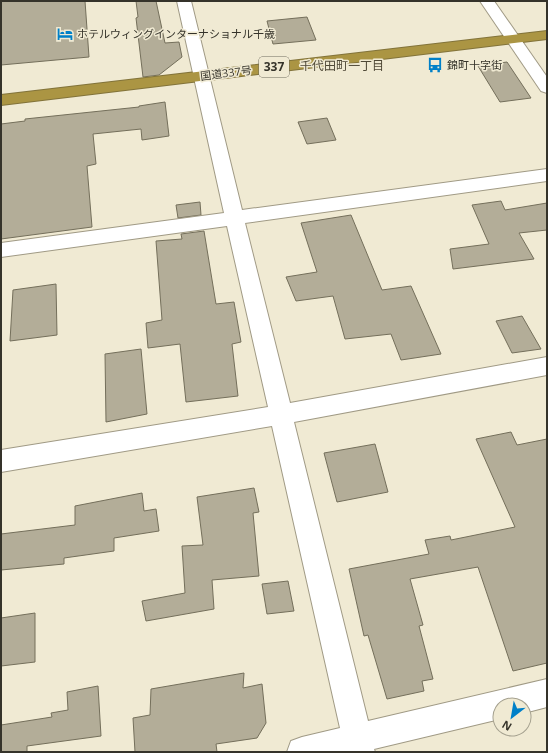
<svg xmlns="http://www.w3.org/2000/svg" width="548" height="753" viewBox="0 0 548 753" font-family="'Open Sans','Noto Sans JP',sans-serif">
<rect width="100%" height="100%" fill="#f0ead3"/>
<!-- building -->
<g fill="#b3ad98" stroke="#746f5b">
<polygon points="1,1 85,1 89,57 1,65"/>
<polygon points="136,1 156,1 165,43 179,42 182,57 159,75 143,77 136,18 138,17"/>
<polygon points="307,17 316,40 273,44 267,21"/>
<polygon points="507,62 531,98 500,102 478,66"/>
<polygon points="165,102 169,136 142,140 141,129 93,134 96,164 87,166 92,227 1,239 1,124 25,121 25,119 139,107 139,106"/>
<polygon points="327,118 336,140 307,144 298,122"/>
<polygon points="501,201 505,210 547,203 547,230 519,233 534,259 453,269 450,249 489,244 472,205"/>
<polygon points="200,202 201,215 178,218 176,205"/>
<polygon points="351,215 382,290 411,286 441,354 401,360 391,334 345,339 333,296 296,301 286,277 317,272 301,223"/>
<polygon points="204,231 216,304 234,302 241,342 232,344 238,396 186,402 180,344 148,348 146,323 162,320 156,241 182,239 181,234"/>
<polygon points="56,284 57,335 10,341 13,290"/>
<polygon points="522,316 541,349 512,353 496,321"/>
<polygon points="141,349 147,414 106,422 105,354"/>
<polygon points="511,432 517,445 547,439 547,663 513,671 478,567 410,579 423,625 419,626 433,679 422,681 424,691 387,699 368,635 364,636 349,569 429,554 425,540 450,536 451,540 515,527 476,439"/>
<polygon points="375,444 388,492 337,502 324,453"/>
<polygon points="254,488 259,512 253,513 259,576 212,580 214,609 146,621 142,601 185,593 182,546 203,545 197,497"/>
<polygon points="142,493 144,511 156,509 159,531 114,538 114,551 64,558 64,564 1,570 1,534 75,525 75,506"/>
<polygon points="288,581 294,611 267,614 262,584"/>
<polygon points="35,613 35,662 1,666 1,618"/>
<polygon points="244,673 243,688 262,684 266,723 257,738 216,744 217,752 135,752 133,718 150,715 151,689"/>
<polygon points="98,686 101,736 27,746 27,752 1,752 1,725 52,717 51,713 68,710 67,692"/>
</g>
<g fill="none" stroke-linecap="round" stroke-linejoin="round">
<defs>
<g id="street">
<polygon points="177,1 191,1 242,210 547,169 547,181 245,223 290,403 547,357 547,375 294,422 368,721 547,679 547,707 524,713 524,705 500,705 500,719 374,749 375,752 287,752 291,741 302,737 340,728 272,426 1,472 1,450 268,407 227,226 1,257 1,243 224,213"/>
<polygon points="480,1 494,1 547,77 547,93 541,91"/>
</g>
<polygon id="highway" points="547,31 547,39 1,105 1,95"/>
</defs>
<!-- street casing -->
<use href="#street" stroke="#a09a85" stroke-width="2"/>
<!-- highway casing -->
<use href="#highway" stroke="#82733a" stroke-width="2"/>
<!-- street -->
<use href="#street" fill="#fff" fill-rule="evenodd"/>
<!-- highway -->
<use href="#highway" fill="#ab9543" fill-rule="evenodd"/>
</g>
<!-- icons -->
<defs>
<symbol id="hotel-bare" viewBox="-9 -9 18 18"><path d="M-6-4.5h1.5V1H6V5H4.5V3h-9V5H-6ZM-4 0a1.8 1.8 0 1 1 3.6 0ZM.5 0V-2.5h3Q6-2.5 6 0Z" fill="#0080c8" stroke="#f0ead3" stroke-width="2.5" paint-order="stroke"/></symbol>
<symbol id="bus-bare" viewBox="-9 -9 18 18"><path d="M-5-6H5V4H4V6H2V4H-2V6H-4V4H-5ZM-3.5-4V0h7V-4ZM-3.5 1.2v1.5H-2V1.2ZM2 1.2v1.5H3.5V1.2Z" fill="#0080c8" stroke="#f0ead3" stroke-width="2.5" paint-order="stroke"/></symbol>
</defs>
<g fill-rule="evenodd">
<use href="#hotel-bare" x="54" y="23" width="22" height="22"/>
<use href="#bus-bare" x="424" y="54" width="22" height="22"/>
</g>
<g text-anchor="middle" stroke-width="3" stroke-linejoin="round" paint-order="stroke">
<!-- far-poi labels -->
<g font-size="11" fill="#35332a" stroke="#f0ead3" text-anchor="start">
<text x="77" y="38">ホテルウィングインターナショナル千歳</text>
<text x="447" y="69">錦町十字街</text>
</g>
<!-- far-street labels -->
<g font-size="11" fill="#35332a" stroke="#f0ead3">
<text transform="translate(226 73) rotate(-7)" y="4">国道337号</text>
</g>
<!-- far-neighbourhood labels -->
<g font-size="12" fill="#4e4836" stroke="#f0ead3">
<text x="342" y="70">千代田町一丁目</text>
</g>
<!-- shield labels -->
<rect fill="#f0ead3" stroke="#6d6a5d" stroke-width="1" x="259" y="57" width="30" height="20" rx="3"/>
<g font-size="12" font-weight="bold" fill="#35332a">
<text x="274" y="71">337</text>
</g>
</g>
<!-- border -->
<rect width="548" height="753" fill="none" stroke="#35332a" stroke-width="4"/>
<!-- north arrow -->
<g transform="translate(512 717) rotate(211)"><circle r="19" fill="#f0ead3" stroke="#a5a18f"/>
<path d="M0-3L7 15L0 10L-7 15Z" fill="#0080c8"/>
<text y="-6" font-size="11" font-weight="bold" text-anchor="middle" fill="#35332a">N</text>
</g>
</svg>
